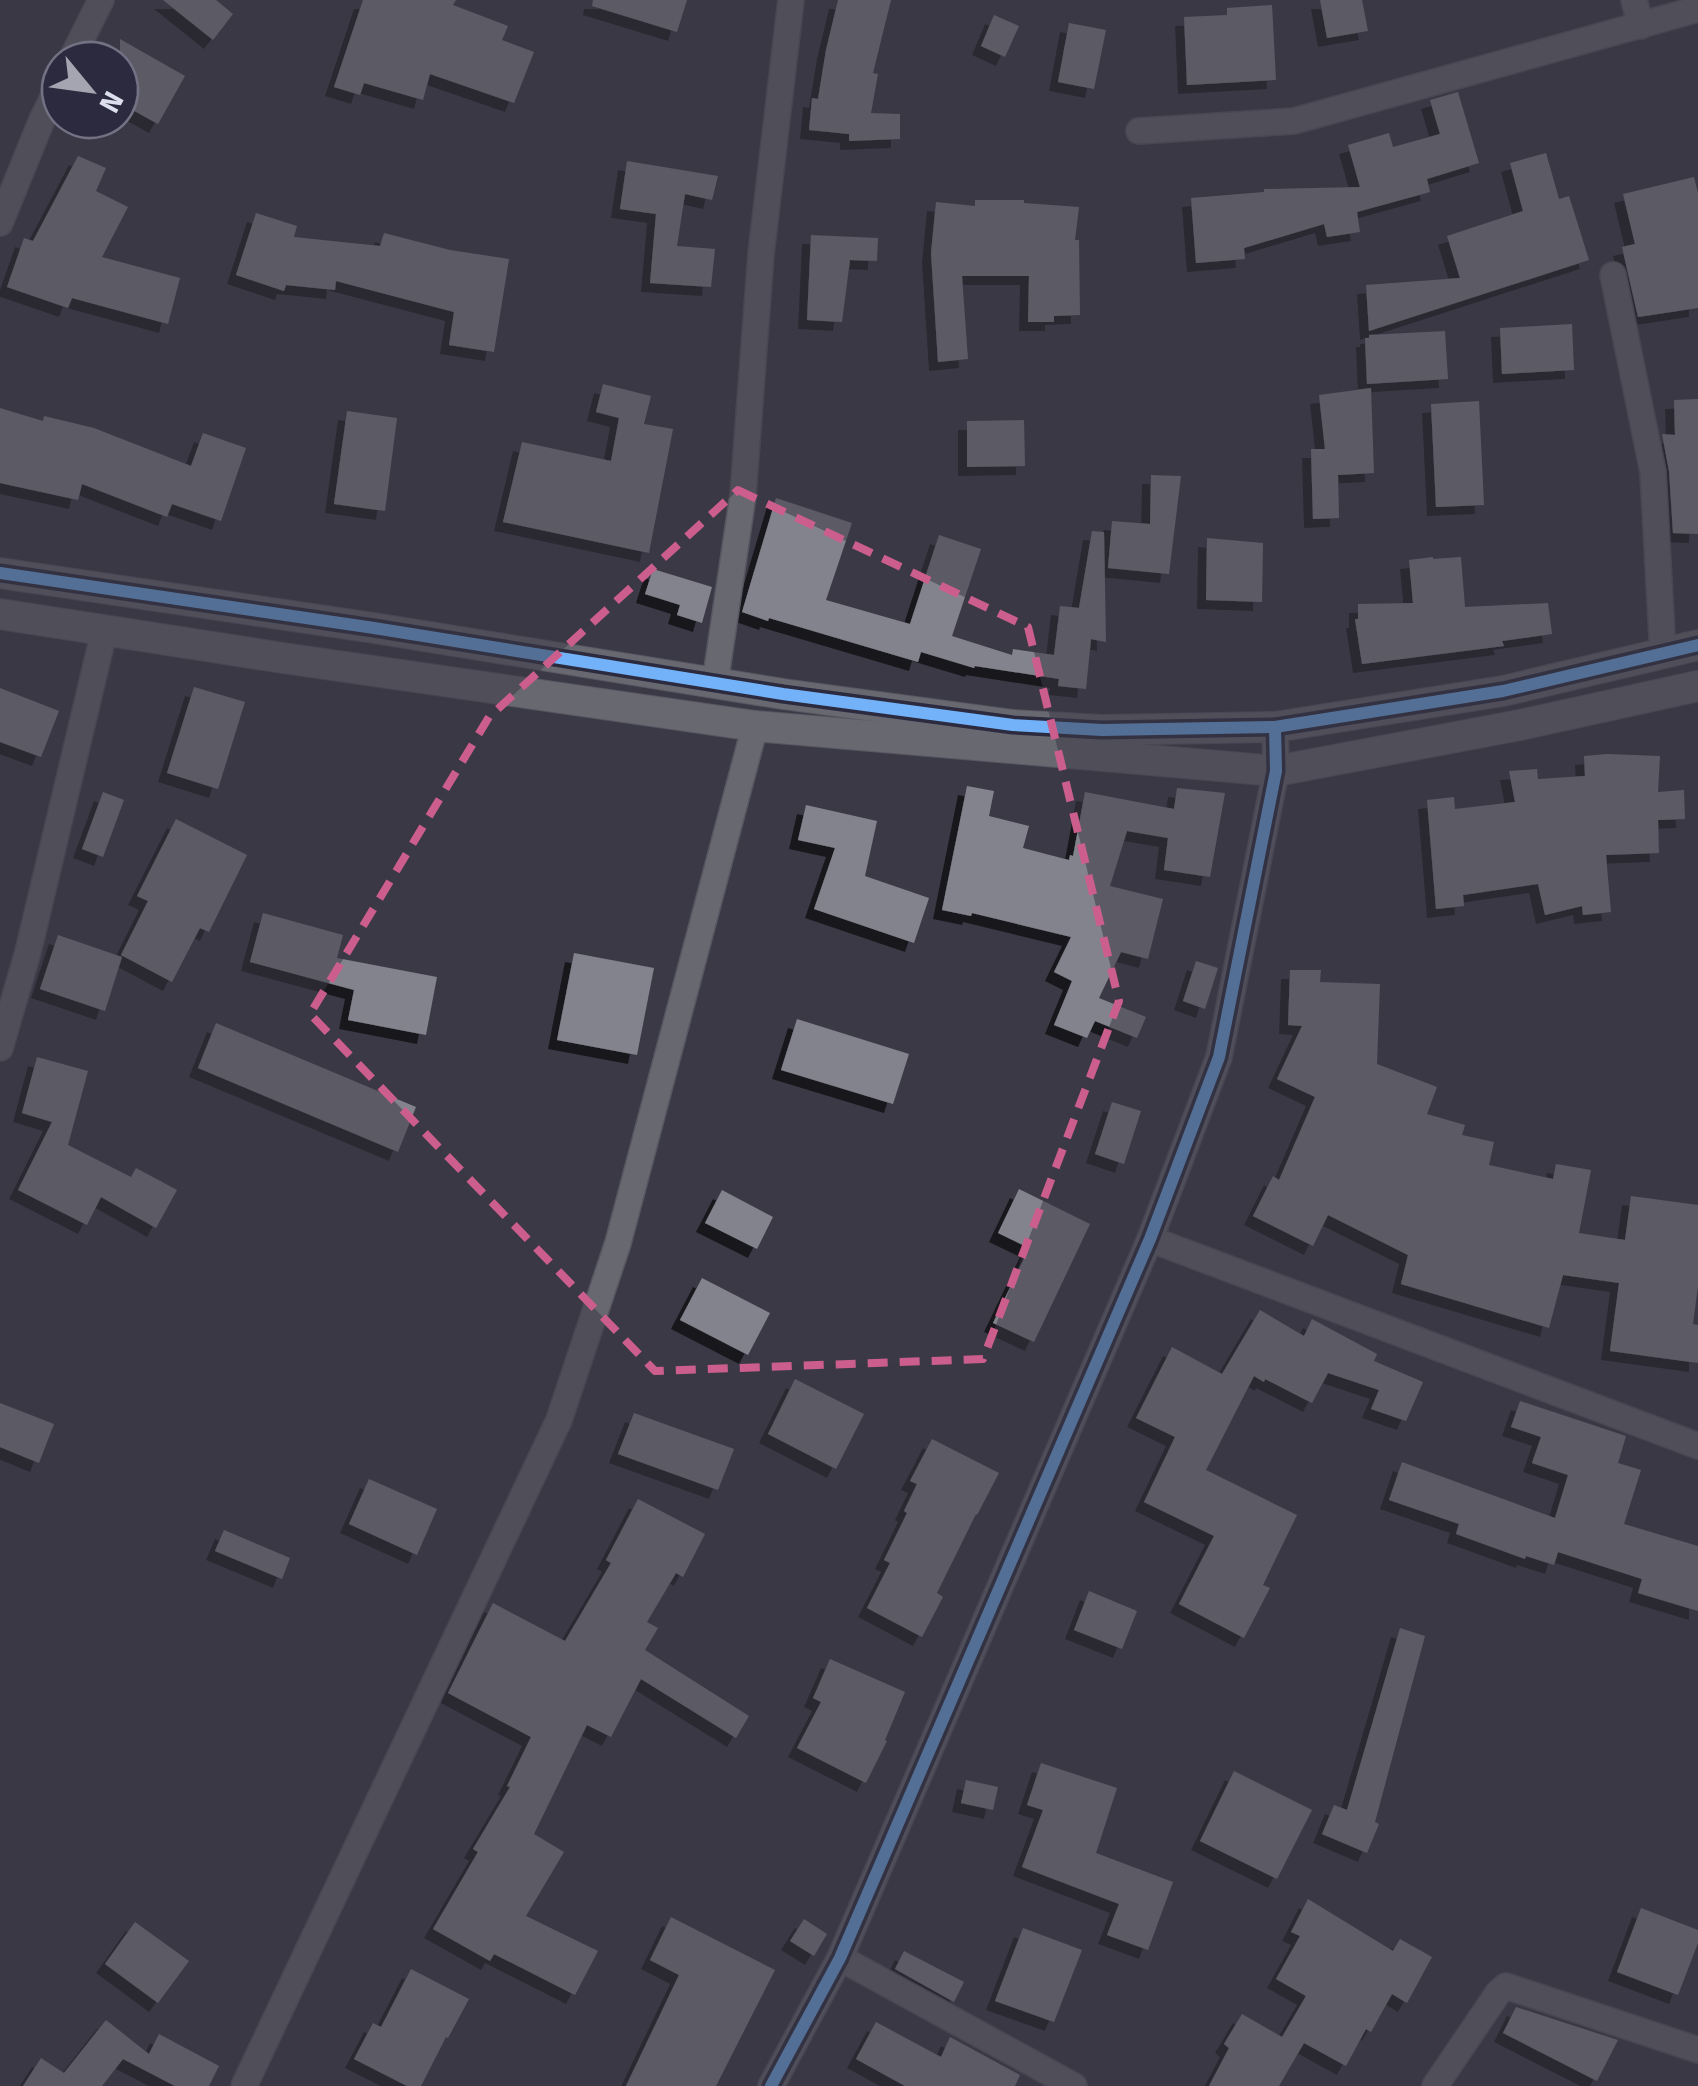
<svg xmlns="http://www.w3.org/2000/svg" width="1698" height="2086" viewBox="0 0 1698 2086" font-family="'Fira Sans',sans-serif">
<defs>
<filter id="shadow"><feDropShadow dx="-9" dy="9" stdDeviation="0" flood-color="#0009"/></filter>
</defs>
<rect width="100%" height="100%" fill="#3a3945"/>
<!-- building -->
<g fill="#83838d" filter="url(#shadow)">
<polygon points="163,0 216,0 233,14 213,40"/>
<polygon points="363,0 456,0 453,5 508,26 502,40 534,52 514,103 430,74 423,100 364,83 360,95 334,87"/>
<polygon points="593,0 687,0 677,32 592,6"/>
<polygon points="838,0 891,0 873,73 878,74 871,113 900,114 900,139 849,141 849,134 809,130 812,98 818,99 826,50"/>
<polygon points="1320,0 1362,0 1368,31 1327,38"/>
<polygon points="1272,5 1276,80 1187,85 1184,17 1227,15 1227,8"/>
<polygon points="994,15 1019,26 1005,57 981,46"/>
<polygon points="1069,23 1106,30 1094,89 1058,82"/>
<polygon points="120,39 185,76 158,124 120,103"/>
<polygon points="1458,92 1479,163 1427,179 1430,192 1357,212 1360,232 1327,237 1324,224 1244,248 1245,259 1196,263 1191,198 1264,192 1264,189 1360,187 1348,145 1389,133 1393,147 1440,134 1430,100"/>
<polygon points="1546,153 1559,199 1569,196 1589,260 1369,331 1366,285 1460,278 1447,236 1523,211 1510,163"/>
<polygon points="78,156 106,168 96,191 128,207 102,257 180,278 168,324 72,298 68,308 7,287 24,238 33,241"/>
<polygon points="627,161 718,176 712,200 685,194 677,246 715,249 711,287 650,283 656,214 620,209"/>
<polygon points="1694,177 1698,193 1698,308 1638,317 1622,247 1635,244 1623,194"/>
<polygon points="975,200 1024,200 1024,203 1079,207 1075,240 1079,240 1080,315 1054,316 1054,322 1028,322 1029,276 962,276 968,359 938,362 931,253 936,202 975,206"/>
<polygon points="256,213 297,226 294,237 380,246 384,233 450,250 509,259 494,352 449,345 454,312 336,281 335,290 286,285 284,291 236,275"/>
<polygon points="811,235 878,238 877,261 850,260 842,322 807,320"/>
<polygon points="1572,324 1574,370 1502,374 1500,328"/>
<polygon points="1445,331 1448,379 1367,384 1365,338 1369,338 1369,335"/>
<polygon points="603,384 651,396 644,424 673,429 649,553 503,522 522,442 611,461 619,418 596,412"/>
<polygon points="1371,388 1374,473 1338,475 1339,518 1313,519 1311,449 1325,449 1319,395"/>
<polygon points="1698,399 1698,534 1673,533 1669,471 1662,434 1675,435 1674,400"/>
<polygon points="1479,401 1484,505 1436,507 1431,404"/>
<polygon points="0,408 43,421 44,416 94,428 191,466 203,433 246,448 221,521 172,504 167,517 82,484 78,500 0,483"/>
<polygon points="347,411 397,418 385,511 334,504"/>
<polygon points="1024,420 1025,466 967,467 967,421"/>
<polygon points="1151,475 1181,476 1169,574 1108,568 1112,521 1150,524"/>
<polygon points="776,498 852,523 826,600 910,624 939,535 981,549 952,636 1012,655 1013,649 1054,655 1060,606 1079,608 1092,531 1104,532 1106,642 1091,639 1086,689 1058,686 1059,679 975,666 974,668 921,652 918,662 769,618 768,621 742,612"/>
<polygon points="1207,538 1263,543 1262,602 1206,600"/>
<polygon points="1433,557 1433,559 1461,557 1465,607 1548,603 1552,634 1502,641 1504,646 1362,664 1355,619 1358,619 1358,604 1413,603 1409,560"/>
<polygon points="653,569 712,587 702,623 677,615 680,605 645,594"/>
<polygon points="194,687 245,702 218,789 167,773"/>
<polygon points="0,688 59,711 41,757 0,742"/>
<polygon points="1607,754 1660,756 1658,792 1684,790 1685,819 1658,820 1659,853 1606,855 1611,912 1583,915 1582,906 1545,915 1538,884 1463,895 1464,906 1436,909 1427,800 1454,797 1455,809 1515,802 1509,771 1537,769 1538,779 1585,776 1584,756"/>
<polygon points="967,786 994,791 989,816 1029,826 1023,848 1069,860 1070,855 1073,856 1085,792 1174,809 1177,788 1225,793 1210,877 1164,870 1168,838 1127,831 1110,886 1163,899 1148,959 1121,952 1099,998 1146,1017 1137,1038 1095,1021 1087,1038 1054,1025 1072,981 1054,972 1071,937 972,913 971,916 942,910"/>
<polygon points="103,792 124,800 103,857 82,849"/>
<polygon points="806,805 877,821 865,876 929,898 914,943 814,909 835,848 798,840"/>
<polygon points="176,819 247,855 209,932 200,928 172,982 121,955 148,901 137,896"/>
<polygon points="263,913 343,935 337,958 437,977 426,1035 348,1020 354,990 250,962"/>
<polygon points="58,935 122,957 105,1011 40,989"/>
<polygon points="574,953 654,968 637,1055 557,1040"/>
<polygon points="1196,961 1218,968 1205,1009 1183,1001"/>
<polygon points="1290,970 1321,970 1320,982 1380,984 1377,1064 1437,1087 1427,1114 1465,1125 1462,1135 1494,1142 1489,1165 1553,1179 1556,1164 1591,1170 1579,1233 1625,1240 1631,1196 1698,1205 1698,1286 1693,1324 1698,1325 1698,1363 1610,1351 1619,1283 1563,1275 1549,1328 1401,1284 1408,1255 1328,1215 1313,1246 1253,1216 1273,1176 1279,1180 1315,1097 1277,1079 1302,1026 1288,1025"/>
<polygon points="797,1019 909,1054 893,1104 781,1070"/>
<polygon points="216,1023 416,1107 398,1152 198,1068"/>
<polygon points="37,1057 88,1071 68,1145 131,1177 136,1168 177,1190 156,1228 101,1197 87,1225 18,1190 52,1122 22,1113"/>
<polygon points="1112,1102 1141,1111 1124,1164 1095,1154"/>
<polygon points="1019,1189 1090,1224 1034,1342 993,1323 1029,1248 998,1233"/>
<polygon points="722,1190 773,1217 757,1249 705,1223"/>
<polygon points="702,1278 770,1313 748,1355 680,1320"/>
<polygon points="1260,1310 1304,1336 1312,1319 1377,1354 1374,1361 1423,1382 1406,1421 1371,1409 1379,1390 1328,1373 1312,1403 1265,1379 1264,1382 1254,1376 1206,1470 1297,1515 1263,1585 1270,1588 1244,1638 1179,1604 1214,1536 1144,1502 1175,1437 1136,1418 1172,1347 1222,1374"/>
<polygon points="795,1379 864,1414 836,1469 768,1434"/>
<polygon points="1520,1401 1626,1436 1618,1463 1641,1470 1624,1524 1698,1546 1698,1611 1638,1593 1642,1579 1558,1552 1554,1565 1526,1556 1525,1559 1456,1534 1459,1524 1389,1500 1402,1462 1555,1518 1568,1475 1532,1463 1541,1437 1511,1427"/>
<polygon points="0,1403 54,1424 39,1463 0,1447"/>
<polygon points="634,1413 734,1449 718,1490 618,1454"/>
<polygon points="932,1439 999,1473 977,1515 976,1514 937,1593 943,1597 922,1637 867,1608 890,1563 884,1560 907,1513 904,1511 917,1484 910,1481"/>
<polygon points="369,1479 437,1509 417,1555 349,1524"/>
<polygon points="638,1499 705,1534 683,1577 676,1573 647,1622 658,1628 645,1650 749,1716 736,1738 641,1679 611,1737 587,1725 534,1834 564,1852 526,1916 598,1951 575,1995 494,1954 490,1961 433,1929 478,1852 473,1849 510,1787 507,1786 531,1737 448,1693 493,1603 565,1641 611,1563 606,1560"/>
<polygon points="224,1530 290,1558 282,1579 215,1551"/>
<polygon points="1089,1591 1137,1611 1122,1649 1074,1630"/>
<polygon points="1400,1628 1425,1636 1375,1822 1379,1824 1367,1853 1322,1834 1334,1805 1347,1810"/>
<polygon points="830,1659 905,1692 885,1740 887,1741 866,1783 797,1748 821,1702 813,1698"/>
<polygon points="1041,1763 1117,1788 1096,1853 1173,1882 1148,1950 1107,1935 1119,1904 1022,1867 1043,1810 1027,1805"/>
<polygon points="1234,1771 1312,1810 1277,1879 1200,1841"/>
<polygon points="966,1780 998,1787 993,1810 961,1803"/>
<polygon points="1308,1899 1393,1951 1400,1939 1432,1957 1407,2003 1392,1994 1371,2032 1366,2029 1346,2066 1304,2043 1279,2086 1209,2086 1229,2048 1224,2044 1242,2014 1282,2037 1306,1996 1276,1979 1300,1936 1291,1932"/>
<polygon points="1641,1908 1698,1930 1698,1943 1678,1995 1617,1972"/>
<polygon points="671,1917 775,1970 716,2086 626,2086 679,1975 650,1960"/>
<polygon points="804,1919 827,1934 814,1956 790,1941"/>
<polygon points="135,1922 189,1961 158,2003 105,1964"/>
<polygon points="1023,1928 1082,1950 1054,2022 995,2001"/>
<polygon points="904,1951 964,1982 954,2002 895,1969"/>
<polygon points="411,1969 469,1999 448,2038 446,2037 421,2086 407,2086 354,2059 373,2023 381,2027"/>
<polygon points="1516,2007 1618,2040 1597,2081 1503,2033"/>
<polygon points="106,2020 149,2054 159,2034 219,2066 209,2086 175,2086 123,2059 102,2086 23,2086 41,2058 64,2073"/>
<polygon points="876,2022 941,2057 950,2037 1020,2075 1015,2086 905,2086 856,2059"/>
</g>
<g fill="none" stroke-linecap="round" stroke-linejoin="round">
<defs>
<g id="minor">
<polyline points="1634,0 1641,26"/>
<polyline points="71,60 101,0"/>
<polyline points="1139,131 1294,121 1698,9"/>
<polyline points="0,223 41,122 60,83"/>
<polyline points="1613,275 1653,472 1663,654"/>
<polyline points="715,683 743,495 761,254 791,0"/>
<polyline points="0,1048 28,952 104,632"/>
<polyline points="1150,1239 1698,1446"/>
<polyline points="840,1958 1074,2086"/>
<polyline points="244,2086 559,1420 618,1243 755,726"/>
<polyline points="771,2086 840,1958 1150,1239 1219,1057 1276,771 1275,727"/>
<polyline points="1435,2086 1498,1993 1506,1986 1698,2050"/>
</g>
<g id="tertiary">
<polyline points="0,573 374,628 783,694 1013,725 1102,730 1275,727 1503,691 1698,645"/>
<polyline points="0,614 283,658 755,726 1276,771 1520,725 1698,686"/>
</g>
</defs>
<!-- minor casing -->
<use href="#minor" stroke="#575762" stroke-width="28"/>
<!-- tertiary casing -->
<use href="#tertiary" stroke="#575762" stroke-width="32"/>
<!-- minor -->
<use href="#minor" stroke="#686871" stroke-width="25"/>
<!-- tertiary -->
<use href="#tertiary" stroke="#686871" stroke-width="30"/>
<defs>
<g id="cycleway">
<polyline points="0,573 374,628 783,694 1013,725 1102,730 1275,727 1503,691 1698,645"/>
<polyline points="771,2086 840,1958 1150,1239 1219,1057 1276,771 1275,727"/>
</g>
</defs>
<!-- cycleway casing -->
<use href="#cycleway" stroke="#2b2a3f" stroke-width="19"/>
<!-- cycleway -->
<use href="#cycleway" stroke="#73b2f8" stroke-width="12"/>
</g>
<!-- marked area -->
<path d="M0 0H1698V2086H0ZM738,490L1028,627L1119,1001L983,1359L655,1371L310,1014L489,717Z" fill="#3a3945" fill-opacity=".55" fill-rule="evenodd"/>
<path fill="none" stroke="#cc5e8e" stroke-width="8" stroke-dasharray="20 12" stroke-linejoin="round" d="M738,490L1028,627L1119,1001L983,1359L655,1371L310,1014L489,717Z"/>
<!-- north arrow -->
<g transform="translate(90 90) rotate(119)"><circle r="48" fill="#2b2a3f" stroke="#737285" stroke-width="2.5"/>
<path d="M0-8L18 38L0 25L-18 38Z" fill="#a5a5b2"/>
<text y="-15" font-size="28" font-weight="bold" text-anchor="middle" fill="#dedfed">N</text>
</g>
</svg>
